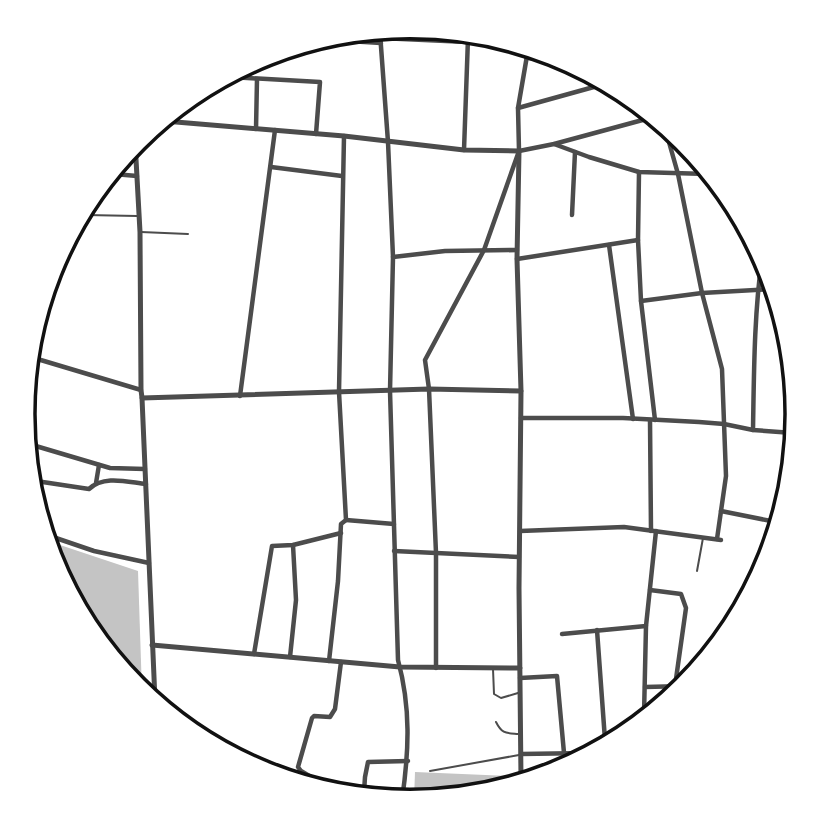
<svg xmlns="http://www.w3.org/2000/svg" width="820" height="828" viewBox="0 0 820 828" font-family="Mulish,sans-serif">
<rect width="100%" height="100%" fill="#fff"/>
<!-- building -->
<g fill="#c4c4c4">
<polygon points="48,541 138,571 142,692 136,688 52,562"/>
<polygon points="415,772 509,776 509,782 414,800"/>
</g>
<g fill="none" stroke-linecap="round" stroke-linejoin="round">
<!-- service -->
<g stroke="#4c4c4c" stroke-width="2">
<polyline points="86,215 137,216"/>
<polyline points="141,232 188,234"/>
<polyline points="697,571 703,538"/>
<polyline points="493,669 494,694 501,698 518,693"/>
<path d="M496,722C502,734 506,733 518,734"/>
<polyline points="430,771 519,755"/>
</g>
<!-- minor -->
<g stroke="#4c4c4c" stroke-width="4.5">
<path d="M380,33L388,142L393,257L390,391L398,660C411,708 409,751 402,800"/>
<polyline points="380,38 468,42"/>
<polyline points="348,41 381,43"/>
<polyline points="527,58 564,60"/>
<polyline points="230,77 320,82 316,134"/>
<polyline points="518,108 601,85"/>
<polyline points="665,128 678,174 702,293 722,369 726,476 717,539"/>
<polyline points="256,129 257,79"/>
<polyline points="554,144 589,157 639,172 707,174"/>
<polyline points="464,150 468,38"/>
<polyline points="519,151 554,144 650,118"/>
<polyline points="271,167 342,176"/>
<polyline points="639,172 638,240 641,301 655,420"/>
<polyline points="114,174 137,176"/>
<polyline points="572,215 575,152"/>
<polyline points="609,245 633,419"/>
<polyline points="393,257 445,251 517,250"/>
<polyline points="517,259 638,240"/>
<polyline points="641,301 702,293 772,289"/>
<polyline points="34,358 141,390"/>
<polyline points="240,396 275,130"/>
<polyline points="521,418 623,418 699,422 724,424 753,430 793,433"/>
<polyline points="650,420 651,531"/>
<path d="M753,430C754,373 754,315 762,258"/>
<polyline points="29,444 110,468 145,469"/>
<path d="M36,481L89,489C104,475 127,482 146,484"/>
<polyline points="96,483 99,465"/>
<polyline points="721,511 776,522"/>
<polyline points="346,520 394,524"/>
<polyline points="520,531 624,527 721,540"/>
<polyline points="47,535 94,551 149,563"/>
<polyline points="394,551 519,557"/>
<polyline points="650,590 681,594 686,608 675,686"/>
<polyline points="597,630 605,740"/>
<polyline points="562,634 646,626"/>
<polyline points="254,654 272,546 293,545 341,533"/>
<polyline points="290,657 296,600 293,545"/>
<polyline points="329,661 338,581 341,524 346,520 339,392 344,136"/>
<polyline points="436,668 436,553 429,389 425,360 484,250 519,151 518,108 528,50"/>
<polyline points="520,678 557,676 564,753"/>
<polyline points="645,687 685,686"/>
<polyline points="644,715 646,626 656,531"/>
<polyline points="521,754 587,753"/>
<polyline points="313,782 311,777 301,771 298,767 312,718 314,716 330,717 335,709 341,662"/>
<polyline points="364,792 365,777 368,762 408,761"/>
</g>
<!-- tertiary -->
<g stroke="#4c4c4c" stroke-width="5">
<polyline points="164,121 344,136 464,150 519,151 517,259 521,391 519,588 521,779"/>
<polyline points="135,141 140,232 141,390 142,398 155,700"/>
<polyline points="142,398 429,389 521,391"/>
<polyline points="152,645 400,667 520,668"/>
</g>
</g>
<!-- crop -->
<path d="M0 0H820V828H0ZM35 414a375 375 0 1 1 750 0a375 375 0 1 1-750 0Z" fill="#fff" fill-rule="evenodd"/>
<path fill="none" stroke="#111" stroke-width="3.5" d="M35 414a375 375 0 1 1 750 0a375 375 0 1 1-750 0Z"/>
</svg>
